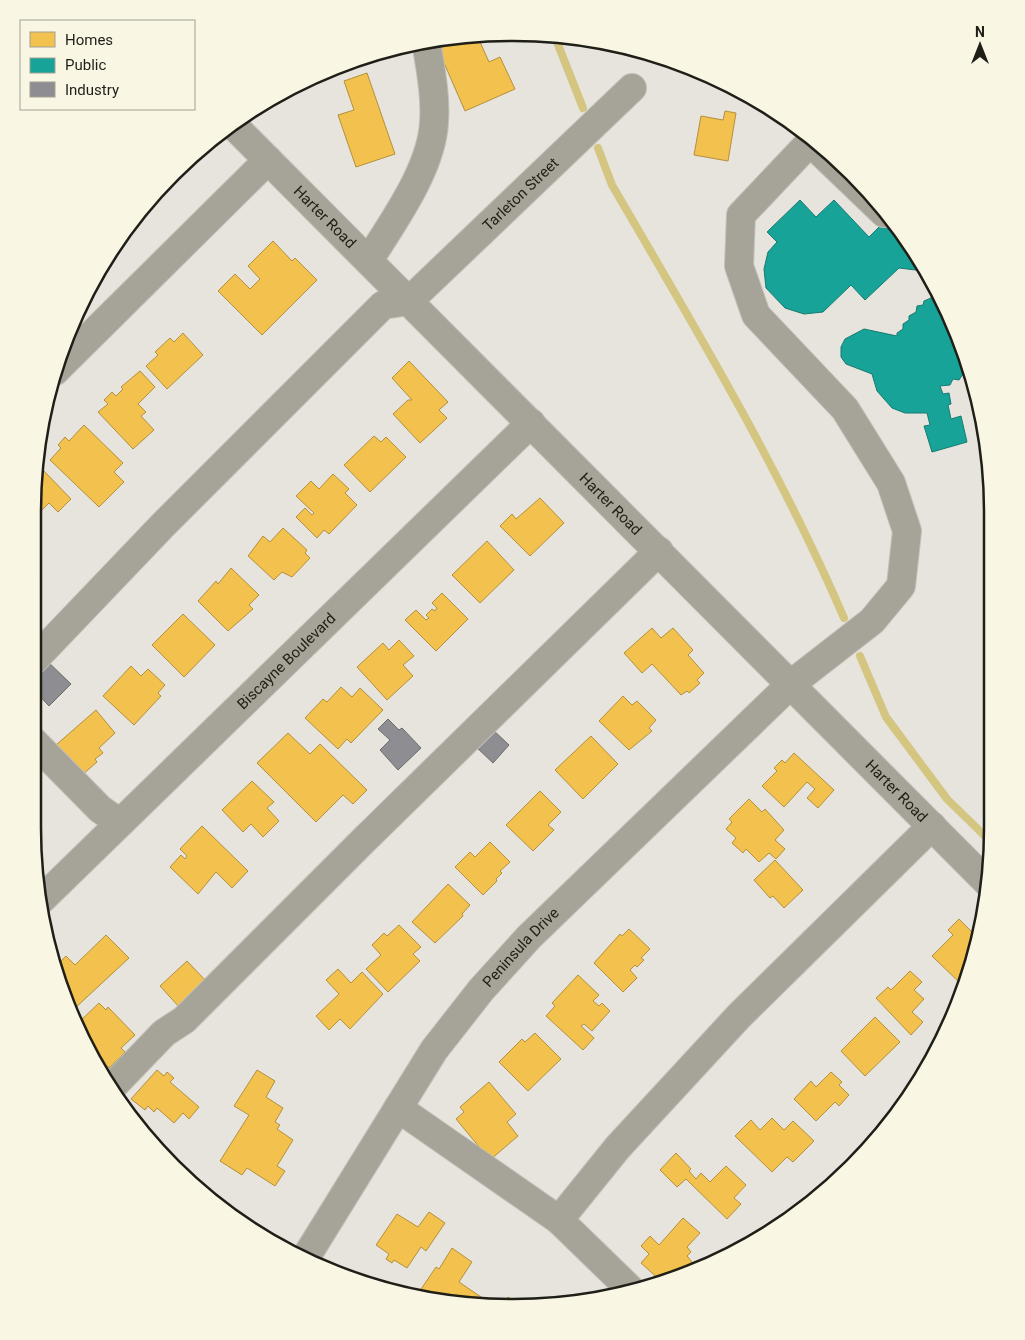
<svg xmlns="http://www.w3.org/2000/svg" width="1025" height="1340" viewBox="0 0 1025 1340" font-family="Roboto,sans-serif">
<rect width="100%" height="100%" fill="#e6e4dc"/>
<!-- homes -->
<g fill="#f2c14e" stroke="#b3903e">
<polygon points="485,35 486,39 480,42 489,62 500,57 515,89 465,111 434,40"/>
<polygon points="367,73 395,154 356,167 338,115 354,110 344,81"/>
<polygon points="725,111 736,113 728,161 694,155 701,116 723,120"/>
<polygon points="273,241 292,261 295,258 317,280 262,335 218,291 235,274 250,289 260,279 248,266"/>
<polygon points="183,333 203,355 167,389 146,366 158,355 155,352 170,338 174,342"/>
<polygon points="409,361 448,402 439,410 447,418 420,443 393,414 408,400 412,400 392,378"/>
<polygon points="140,371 155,387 138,404 146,412 141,416 154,430 133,449 98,412 108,404 104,400 112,392 116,396 123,389 121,387"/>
<polygon points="84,425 123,463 114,472 124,482 99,507 50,460 61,448 58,445 65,437 69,441"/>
<polygon points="374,436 381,442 386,437 406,457 370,492 344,465"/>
<polygon points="42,469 71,499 58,512 49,503 33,519 34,481 34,476"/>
<polygon points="333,474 349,489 345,493 357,505 329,534 324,530 317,538 296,517 305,508 312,515 314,513 296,496 311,481 319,489"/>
<polygon points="540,498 564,523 530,556 500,526 512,514 516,519"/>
<polygon points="283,528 307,550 305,553 310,558 292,577 282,572 274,580 248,556 263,536 270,542"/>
<polygon points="487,541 514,570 480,603 452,575"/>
<polygon points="231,568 259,595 249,605 253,609 228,631 198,601 216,581 218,584"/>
<polygon points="442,593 468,619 436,651 405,620 416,610 426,620 429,618 426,615 432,609 435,611 437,608 432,603"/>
<polygon points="183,614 215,645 184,677 152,645"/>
<polygon points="652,628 661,638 673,628 693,650 688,655 704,673 697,680 700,683 689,693 687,691 681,695 652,664 642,673 624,653"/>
<polygon points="399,640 414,656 403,665 413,676 387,700 357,667 383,643 389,650"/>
<polygon points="131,666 141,676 148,669 165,685 158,693 161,696 134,725 103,696"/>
<polygon points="341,687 352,697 360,688 383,710 351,743 347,739 338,749 305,718 323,699 327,702"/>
<polygon points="623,696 632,705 637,701 656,720 649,728 652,731 629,750 599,721"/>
<polygon points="96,710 115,733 99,748 103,753 95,759 97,762 82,775 56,745"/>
<polygon points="288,733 310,754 320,744 367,790 353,804 343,795 316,822 257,763"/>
<polygon points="591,736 618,764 583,799 555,770"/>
<polygon points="794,753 834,790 818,808 807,798 815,789 807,782 784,807 762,786 777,771 774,768 782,760 785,763"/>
<polygon points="252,781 274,802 267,808 279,821 263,837 251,824 243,832 222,810"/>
<polygon points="540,791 561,812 548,825 554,830 533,851 506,825"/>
<polygon points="749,799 762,812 765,809 784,830 775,840 785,849 776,859 769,853 759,862 746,849 743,853 732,843 736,838 726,829 732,822 729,819"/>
<polygon points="202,826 248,871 232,888 216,872 198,894 170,867 181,855 185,859 187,856 180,849"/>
<polygon points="490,842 510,862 500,871 502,873 496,879 497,881 483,895 455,867 470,852 475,857"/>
<polygon points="775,860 803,890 784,908 773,896 770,898 754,880"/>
<polygon points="448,884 470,905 462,914 463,916 435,943 412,922"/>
<polygon points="959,919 977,937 968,977 961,984 932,956 953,935 948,930"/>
<polygon points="399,925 421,947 413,954 420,961 388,992 366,969 381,955 372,945 384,933 387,936"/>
<polygon points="629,929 650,949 641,958 644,960 637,967 635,965 630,970 637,978 623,992 594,963 620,934 622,936"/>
<polygon points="106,935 129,958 73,1010 55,967 66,956 75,965"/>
<polygon points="187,961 207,982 180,1008 160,986"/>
<polygon points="338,969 351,983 362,972 383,994 350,1029 340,1019 329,1030 316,1016 339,994 326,980"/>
<polygon points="910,971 922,982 914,990 924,999 912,1012 923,1022 911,1035 876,998 888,987 891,990"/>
<polygon points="578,975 599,995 593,1001 599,1006 602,1003 610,1011 592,1031 584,1024 581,1026 594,1038 583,1050 546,1016 555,1006 552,1003"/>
<polygon points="99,1003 106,1010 108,1007 135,1035 121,1048 125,1052 109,1068 97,1057 94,1060 78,1023"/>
<polygon points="875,1017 900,1042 865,1076 841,1051"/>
<polygon points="535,1033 561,1059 528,1091 499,1062 522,1039 525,1042"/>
<polygon points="157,1070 164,1076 167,1072 174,1078 170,1082 199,1107 189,1119 183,1113 174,1123 157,1108 154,1112 148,1106 145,1110 131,1099"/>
<polygon points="257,1070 275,1081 266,1097 283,1108 275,1122 280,1125 277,1129 293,1140 277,1166 285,1171 275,1186 247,1168 242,1175 220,1161 249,1115 234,1106"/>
<polygon points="831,1072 842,1082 839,1085 849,1095 839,1106 835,1102 816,1121 794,1099 811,1081 816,1087"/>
<polygon points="489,1082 516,1114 507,1122 518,1136 490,1160 456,1119 464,1112 460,1107"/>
<polygon points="772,1118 784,1130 793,1121 814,1141 793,1162 787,1157 772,1172 735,1136 751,1120 760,1130"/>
<polygon points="676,1153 691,1169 689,1171 696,1179 701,1173 710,1182 726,1166 746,1185 734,1198 741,1204 727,1219 686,1179 677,1187 660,1170"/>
<polygon points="429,1212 445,1223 426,1251 421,1247 407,1268 394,1260 392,1263 386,1259 389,1254 376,1245 397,1214 418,1227"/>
<polygon points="683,1218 700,1233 687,1247 691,1252 687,1256 692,1262 680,1275 676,1277 674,1275 663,1283 641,1263 649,1254 641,1246 650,1236 659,1245"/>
<polygon points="452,1248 472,1262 459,1282 481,1297 477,1303 417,1295 436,1267 439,1269"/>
<polygon points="508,1297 521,1306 502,1306"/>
</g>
<!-- public -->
<g fill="#17a398" stroke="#197b71">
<polygon points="800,200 816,217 834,200 869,237 882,224 904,243 911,246 924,271 899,268 865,300 851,285 823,312 804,314 785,308 766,288 764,269 768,252 777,242 767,232"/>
<polygon points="934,292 967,358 970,372 963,374 959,380 953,379 950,385 940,386 943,394 949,393 951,404 948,405 951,419 961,416 967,442 932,452 924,426 930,425 927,413 905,413 892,408 877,391 872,374 846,364 841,357 841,347 845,339 864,329 897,336 897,333 903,329 903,324 909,320 909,316 916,312 917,306 923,305 924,301 931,298"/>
</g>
<!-- industry -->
<g fill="#8d8d92" stroke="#6c6c6d">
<polygon points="44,658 71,684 49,706 33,689 33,669"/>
<polygon points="388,719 399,730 402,728 421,748 398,770 380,750 390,740 378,729"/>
<polygon points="490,727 509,745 493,763 473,744"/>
</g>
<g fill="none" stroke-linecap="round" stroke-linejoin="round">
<!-- stream -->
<g stroke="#d4c681" stroke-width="8">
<polyline points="555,37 583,108"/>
<path d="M598,148L612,185C694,326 779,467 844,618"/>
<polyline points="860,656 886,717 947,799 988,839"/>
</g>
<defs>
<g id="minor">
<path id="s1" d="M233,125L988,883"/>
<polyline points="810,142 884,213"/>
<path d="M369,260C393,222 432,168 434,122C436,95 430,67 426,41"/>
<polyline points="55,371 268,160"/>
<path id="s2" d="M33,661L163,525L383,305L409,301L632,88"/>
<polyline points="33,741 100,809 120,823"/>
<path id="s3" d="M42,899L531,423"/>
<polyline points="112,1087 164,1033 184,1020 364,840 659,551"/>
<polyline points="398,1108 559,1220 629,1288"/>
<polyline points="559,1220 618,1147 739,1016 932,826"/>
<path id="s4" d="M306,1257L434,1050L481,990L529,937L791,684L872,621L901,586L907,531L891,483L845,409L756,315L739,266L741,215L812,140"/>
</g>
</defs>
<!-- minor casing -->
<use href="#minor" stroke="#c1c0b9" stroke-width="30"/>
<!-- minor -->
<use href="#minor" stroke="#a6a398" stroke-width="28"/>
</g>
<g text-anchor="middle" stroke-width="5" stroke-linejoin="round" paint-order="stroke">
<!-- street labels -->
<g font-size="15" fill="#1f1e17" stroke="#f9f6e4">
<text dy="5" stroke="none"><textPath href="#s2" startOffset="680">Tarleton Street</textPath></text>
<text dy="5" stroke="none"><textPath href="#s1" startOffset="130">Harter Road</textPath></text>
<text dy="5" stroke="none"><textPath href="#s1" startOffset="535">Harter Road</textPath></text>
<text dy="5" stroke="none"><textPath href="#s3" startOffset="341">Biscayne Boulevard</textPath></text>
<text dy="5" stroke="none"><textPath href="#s1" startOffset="940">Harter Road</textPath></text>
<text dy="5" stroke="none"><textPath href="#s4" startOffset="378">Peninsula Drive</textPath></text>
</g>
</g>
<!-- crop -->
<path d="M0 0H1025V1340H0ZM512 41H513A471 471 0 0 1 984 512V828A471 471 0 0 1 513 1299H512A471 471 0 0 1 41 828V512A471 471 0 0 1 512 41Z" fill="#f9f6e4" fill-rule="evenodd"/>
<path fill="none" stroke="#1f1e17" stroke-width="2.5" d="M512 41H513A471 471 0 0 1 984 512V828A471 471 0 0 1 513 1299H512A471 471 0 0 1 41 828V512A471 471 0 0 1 512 41Z"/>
<!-- legend -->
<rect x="20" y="20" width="175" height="90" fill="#f9f6e4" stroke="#a2a092"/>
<rect x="30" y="32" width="25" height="15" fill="#f2c14e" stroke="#a2a092"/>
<text x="65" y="45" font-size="15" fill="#1f1e17">Homes</text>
<rect x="30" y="58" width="25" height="15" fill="#17a398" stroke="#a2a092"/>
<text x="65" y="70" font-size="15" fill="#1f1e17">Public</text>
<rect x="30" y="82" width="25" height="15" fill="#8d8d92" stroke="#a2a092"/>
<text x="65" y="95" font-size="15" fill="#1f1e17">Industry</text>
<!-- north arrow -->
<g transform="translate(980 45)" stroke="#f9f6e4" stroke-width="4" paint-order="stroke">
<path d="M0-4L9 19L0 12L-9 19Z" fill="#1f1e17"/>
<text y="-8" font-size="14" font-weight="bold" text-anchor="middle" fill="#1f1e17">N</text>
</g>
</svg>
